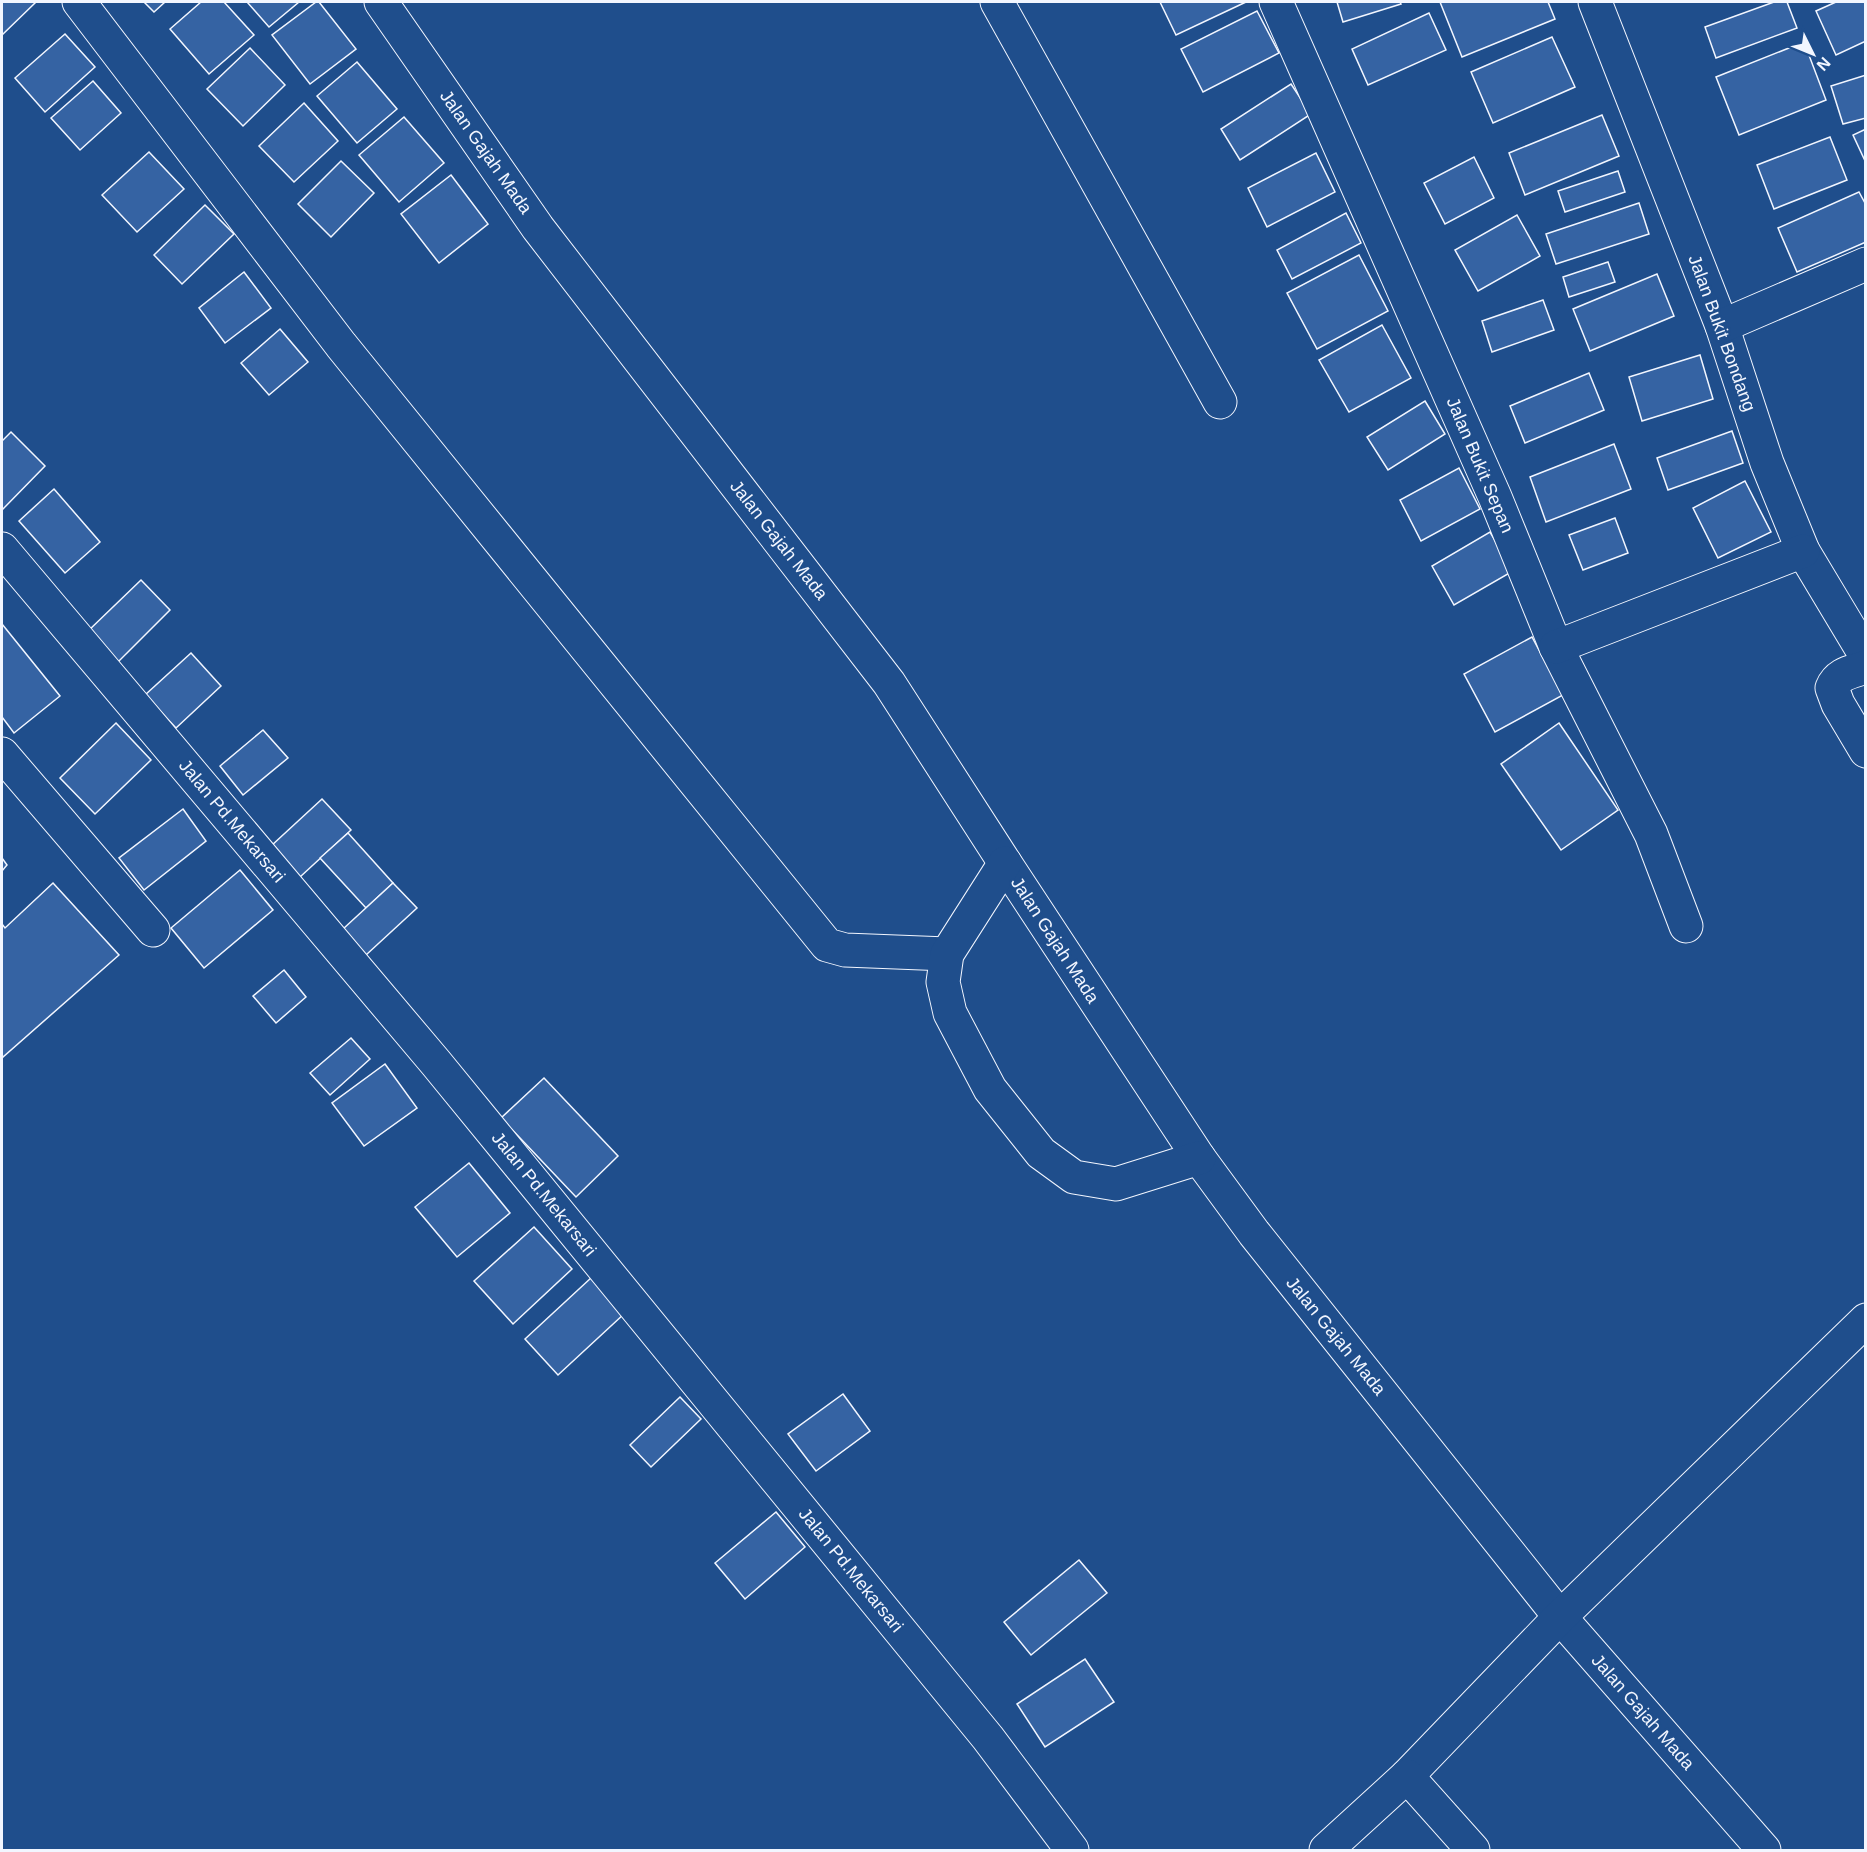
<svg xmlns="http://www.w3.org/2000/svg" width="1867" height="1852" viewBox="0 0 1867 1852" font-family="Arial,sans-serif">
<rect width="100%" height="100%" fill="#1f4e8c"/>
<!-- building -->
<g fill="#3563a3" stroke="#f2f6ff" stroke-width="1.5">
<polygon points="2,2 36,2 2,35"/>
<polygon points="144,2 165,2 154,12"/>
<polygon points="201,2 224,2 254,35 209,74 170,29"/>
<polygon points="247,2 299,2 269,27"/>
<polygon points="316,2 319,2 356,49 310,84 272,35"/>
<polygon points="1160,2 1246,2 1176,35"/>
<polygon points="1337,2 1400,2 1401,4 1343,22"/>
<polygon points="1440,2 1548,2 1555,19 1462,57"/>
<polygon points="1774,2 1787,2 1797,28 1716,58 1705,27"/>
<polygon points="1836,2 1866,2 1866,41 1836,55 1816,11"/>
<polygon points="1257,11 1279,53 1203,92 1181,49"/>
<polygon points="1429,13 1446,50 1368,85 1352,49"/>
<polygon points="65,34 95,67 45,112 15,78"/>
<polygon points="1552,37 1575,87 1493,123 1471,72"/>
<polygon points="1804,42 1826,100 1739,135 1716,77"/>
<polygon points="250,48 285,85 243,126 207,89"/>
<polygon points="357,62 397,109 357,143 317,96"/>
<polygon points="1866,75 1866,118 1843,124 1831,86"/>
<polygon points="93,81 121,113 80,150 51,118"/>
<polygon points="1291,84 1311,114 1240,160 1221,129"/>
<polygon points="304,103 338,141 294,182 259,146"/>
<polygon points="1602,115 1619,156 1525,195 1509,153"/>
<polygon points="404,117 444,163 399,202 359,155"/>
<polygon points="1866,129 1866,163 1853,135"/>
<polygon points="1830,137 1847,180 1774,209 1757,165"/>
<polygon points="149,152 184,189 137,232 102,195"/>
<polygon points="1316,153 1335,192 1267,227 1248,188"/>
<polygon points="1474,157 1494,198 1445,224 1424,183"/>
<polygon points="341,161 374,193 331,237 298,204"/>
<polygon points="1618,171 1625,192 1565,212 1558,191"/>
<polygon points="451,175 488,224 439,263 401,214"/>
<polygon points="1859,192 1866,205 1866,242 1797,272 1778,228"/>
<polygon points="1639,203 1649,234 1556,264 1546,234"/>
<polygon points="205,205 234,234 182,284 154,255"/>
<polygon points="1346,213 1361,243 1292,279 1277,250"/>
<polygon points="1517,215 1540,256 1478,291 1455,250"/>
<polygon points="1359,255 1388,311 1317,349 1287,293"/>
<polygon points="1608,262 1615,282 1569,297 1563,277"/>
<polygon points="244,272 271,308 225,343 199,308"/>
<polygon points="1657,274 1674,316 1590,351 1573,309"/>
<polygon points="1543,300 1554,330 1492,352 1482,321"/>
<polygon points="1382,325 1411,378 1349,412 1319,360"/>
<polygon points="280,329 308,362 269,395 241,363"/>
<polygon points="1700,355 1713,399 1642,421 1629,377"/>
<polygon points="1589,373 1604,410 1525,443 1510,406"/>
<polygon points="1425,401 1445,434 1388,470 1367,437"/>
<polygon points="1732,431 1743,463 1668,490 1657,458"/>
<polygon points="11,432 45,466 2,510 2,441"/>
<polygon points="1614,444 1631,489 1546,522 1530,477"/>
<polygon points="1459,468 1480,509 1421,541 1400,500"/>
<polygon points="1745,481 1771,532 1718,558 1693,508"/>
<polygon points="54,489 100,542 65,573 19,521"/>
<polygon points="1615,518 1628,553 1583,570 1569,535"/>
<polygon points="1490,532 1513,571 1454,605 1432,566"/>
<polygon points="141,580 170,610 117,663 87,632"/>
<polygon points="2,624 60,696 14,733 2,717"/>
<polygon points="1532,637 1563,695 1495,732 1464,674"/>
<polygon points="191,653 221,686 176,728 145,695"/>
<polygon points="116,723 151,760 95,814 60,778"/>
<polygon points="1559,723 1618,810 1561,850 1501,764"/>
<polygon points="263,730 288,758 243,795 220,766"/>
<polygon points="322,799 351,830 300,877 271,846"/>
<polygon points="183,809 206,841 144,890 119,858"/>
<polygon points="348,833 393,883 366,908 320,858"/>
<polygon points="2,858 7,865 2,871"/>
<polygon points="240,870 273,910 204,968 171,928"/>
<polygon points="53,883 119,955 3,1057 2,1055 2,924 5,928"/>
<polygon points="393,883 417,908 366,955 343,929"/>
<polygon points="284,970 306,997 276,1023 253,996"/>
<polygon points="351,1038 370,1059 330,1095 310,1073"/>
<polygon points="385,1064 417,1108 364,1146 332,1103"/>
<polygon points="544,1078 618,1156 576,1197 501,1118"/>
<polygon points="469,1163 510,1213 457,1257 415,1207"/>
<polygon points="534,1227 572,1269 513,1324 474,1281"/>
<polygon points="592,1277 625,1313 558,1375 525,1339"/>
<polygon points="843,1394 870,1431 816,1471 788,1434"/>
<polygon points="680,1397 701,1419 651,1467 630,1445"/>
<polygon points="776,1512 805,1547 745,1599 715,1563"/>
<polygon points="1079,1560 1107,1593 1031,1655 1004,1622"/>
<polygon points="1085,1659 1114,1702 1045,1747 1017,1704"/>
</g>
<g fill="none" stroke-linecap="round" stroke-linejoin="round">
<defs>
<g id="minor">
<polyline points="79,2 341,345 827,945 845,950 947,954"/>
<polyline points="381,2 538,228 889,683 1005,863 1199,1158 1254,1233 1560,1617 1764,1850"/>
<polyline points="997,2 1220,402"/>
<polyline points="1276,2 1495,497 1556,647 1651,834 1686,926"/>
<polyline points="1595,2 1722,326 1767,463 1803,551 1866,656"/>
<polyline points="1722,326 1866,264"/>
<polyline points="2,549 436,1063 988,1738 1072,1850"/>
<polyline points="1556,647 1803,551"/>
<path d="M1866,667C1852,672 1838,673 1832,688L1838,704L1866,751"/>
<polyline points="2,754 153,930"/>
<polyline points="1005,863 947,954 943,982 950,1013 990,1089 1041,1153 1074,1177 1116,1184 1199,1158"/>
<polyline points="1407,1776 1560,1617 1866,1320"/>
<polyline points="1326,1850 1407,1776 1473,1850"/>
</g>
</defs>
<!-- minor casing -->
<use href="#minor" stroke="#f2f6ff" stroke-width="35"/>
<!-- minor -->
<use href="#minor" stroke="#1f4e8c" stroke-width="33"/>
</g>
<g text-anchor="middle" stroke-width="4.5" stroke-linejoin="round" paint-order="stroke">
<!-- street labels -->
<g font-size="18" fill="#f2f6ff" stroke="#1f4e8c">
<text transform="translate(486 152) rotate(55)" y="6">Jalan Gajah Mada</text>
<text transform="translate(1722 333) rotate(70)" y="6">Jalan Bukit Bondang</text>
<text transform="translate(1480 465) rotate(67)" y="6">Jalan Bukit Sepan</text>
<text transform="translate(779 540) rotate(52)" y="6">Jalan Gajah Mada</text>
<text transform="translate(232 821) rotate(50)" y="6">Jalan Pd.Mekarsari</text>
<text transform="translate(1055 940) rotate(57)" y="6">Jalan Gajah Mada</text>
<text transform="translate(544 1194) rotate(51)" y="6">Jalan Pd.Mekarsari</text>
<text transform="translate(1336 1336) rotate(51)" y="6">Jalan Gajah Mada</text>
<text transform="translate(851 1570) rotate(51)" y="6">Jalan Pd.Mekarsari</text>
<text transform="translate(1643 1712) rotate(49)" y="6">Jalan Gajah Mada</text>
</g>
</g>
<!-- border -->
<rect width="1867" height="1852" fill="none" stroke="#f2f6ff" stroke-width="6"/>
<!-- north arrow -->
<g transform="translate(1813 54) rotate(133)" stroke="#1f4e8c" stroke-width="4.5" paint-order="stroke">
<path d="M0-4.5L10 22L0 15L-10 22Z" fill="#f2f6ff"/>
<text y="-9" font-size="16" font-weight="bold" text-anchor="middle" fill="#f2f6ff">N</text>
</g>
</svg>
